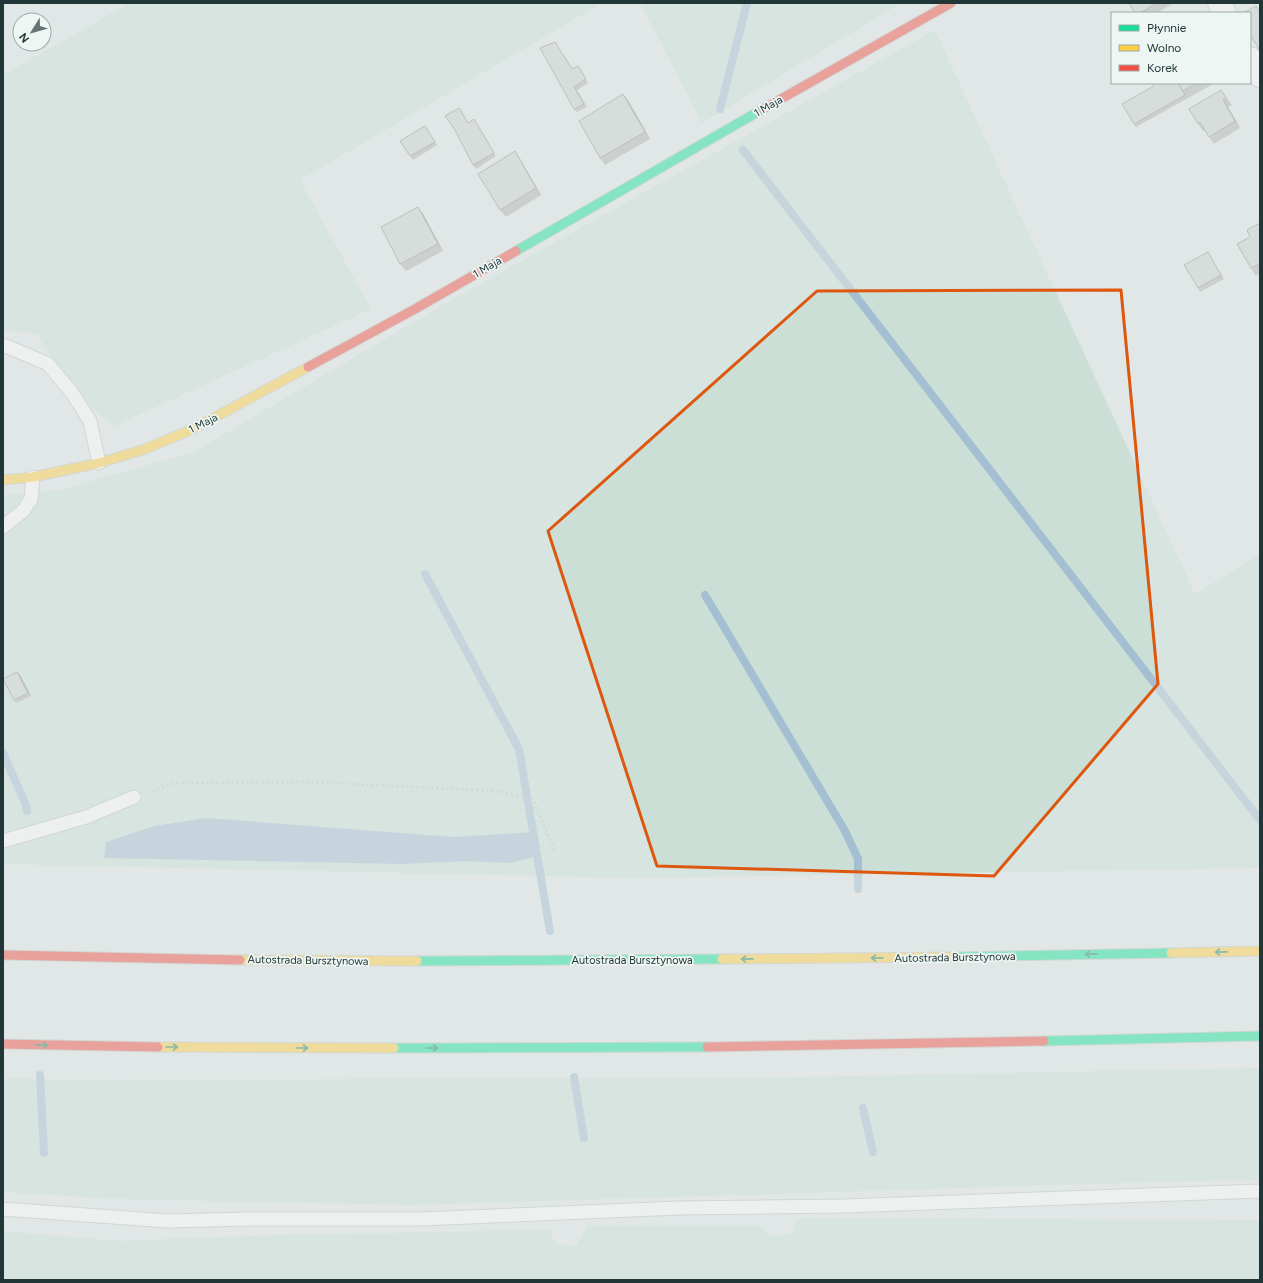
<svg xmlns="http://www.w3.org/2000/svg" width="1263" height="1283" viewBox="0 0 1263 1283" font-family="Figtree,sans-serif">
<rect width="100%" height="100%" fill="#e1e7e6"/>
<!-- green -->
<g fill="#cbdfd7">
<polygon points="130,3 602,3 300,180 371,309 114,426 72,393 37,334 3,330 3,75"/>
<polygon points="640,3 901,3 702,123"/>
<polygon points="935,30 1195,594 1260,554 1260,868 631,878 3,864 3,495 60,490 194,452 453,299"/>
<polygon points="1260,1068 1260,1180 1190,1181 412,1205 115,1199 3,1192 3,1079 123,1080 752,1078"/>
<polygon points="798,1218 1260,1220 1260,1280 3,1280 3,1231 119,1241 278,1235 549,1230 555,1244 576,1246 588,1225 759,1225 771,1236 792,1234"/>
</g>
<!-- water -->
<polygon fill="#a5bfd2" points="207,818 453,837 535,832 539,856 510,863 466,861 402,864 104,858 106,842 154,826"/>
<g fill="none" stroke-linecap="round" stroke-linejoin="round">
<!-- stream -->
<g stroke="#a5bfd2" stroke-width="8">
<polyline points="720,109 747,3"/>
<polyline points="743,150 1260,820"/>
<polyline points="425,574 519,749 550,931"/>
<polyline points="705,595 845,831 858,859 858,889"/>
<polyline points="3,753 26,805 27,811"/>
<polyline points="40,1075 44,1153"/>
<polyline points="574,1077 584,1138"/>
<polyline points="863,1108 873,1152"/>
</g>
<defs>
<g id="lane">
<polyline points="3,346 6,346 48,364 72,393 90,421 99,463"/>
<polyline points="3,527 24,510 31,499 33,477"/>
<polyline points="3,841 86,817 134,797"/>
<polyline points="3,1209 168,1221 248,1219 421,1219 679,1208 844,1206 1260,1191"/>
</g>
<g id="street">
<polyline points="1219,3 1225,13"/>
<polyline points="1250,58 1260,76"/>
</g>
<g id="fast">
<polyline points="516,251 763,109"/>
<polyline points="952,957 1171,953"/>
<polyline points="417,961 722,959"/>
<polyline points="1044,1041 1260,1036"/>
<polyline points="394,1048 707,1047"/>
</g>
<g id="slow">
<polyline points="3,480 33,477 99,463 145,449 193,429 308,367"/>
<polyline points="1171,953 1260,951"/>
<polyline points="722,959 952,957"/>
<polyline points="240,960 417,961"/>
<polyline points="158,1047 394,1048"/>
</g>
<g id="jam">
<polyline points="763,109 951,3"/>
<polyline points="308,367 415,309 516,251"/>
<polyline points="3,955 240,960"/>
<polyline points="3,1044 158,1047"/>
<polyline points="707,1047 1044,1041"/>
</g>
</defs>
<!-- lane casing -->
<use href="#lane" stroke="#bec3c3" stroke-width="15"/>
<!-- street casing -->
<use href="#street" stroke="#bec3c3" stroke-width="24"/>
<!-- fast casing -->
<use href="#fast" stroke="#bec4c3" stroke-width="11"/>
<!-- slow casing -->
<use href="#slow" stroke="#bec4c3" stroke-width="11"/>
<!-- jam casing -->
<use href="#jam" stroke="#bec4c3" stroke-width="11"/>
<!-- path -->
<polyline stroke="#bfc6c7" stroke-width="2.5" stroke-dasharray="2 3" stroke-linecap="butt" points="153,791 174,783 311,782 497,791 533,800 555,851"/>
<!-- lane -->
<use href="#lane" stroke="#fafbfb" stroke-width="13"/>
<!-- street -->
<use href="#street" stroke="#fafbfb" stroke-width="22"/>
<!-- fast -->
<use href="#fast" stroke="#16e098" stroke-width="9"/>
<!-- slow -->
<use href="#slow" stroke="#ffcf43" stroke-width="9"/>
<!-- jam -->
<use href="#jam" stroke="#f24e42" stroke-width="9"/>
</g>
<!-- wall -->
<g fill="#afb3b2">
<polygon points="1129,3 1174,3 1157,13 1135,13"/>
<polygon points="555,42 572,69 578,66 588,83 577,90 587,107 577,112 574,109"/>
<polygon points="1153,83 1215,83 1136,127 1134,124 1154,86"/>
<polygon points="1221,90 1232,105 1228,107 1240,128 1214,144 1205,130 1203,131 1198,124"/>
<polygon points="623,94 629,102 650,139 605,165 600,158"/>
<polygon points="459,108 468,123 474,119 496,156 476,169 473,165"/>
<polygon points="425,126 437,145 413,160 400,141"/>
<polygon points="520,159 541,195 506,217 500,210"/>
<polygon points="423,214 443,251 406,271 400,264"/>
<polygon points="1260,223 1260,273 1256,276 1251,268"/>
<polygon points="1208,252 1224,279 1200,292 1198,288"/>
<polygon points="17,672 20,675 31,696 16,703 14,700"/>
</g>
<!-- shaded-wall -->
<g fill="#8e9291">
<polygon points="623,94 629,102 650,139 645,132"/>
<polygon points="1223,100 1228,107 1240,128 1235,121"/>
<polygon points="515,151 520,159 541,195 536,188"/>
<polygon points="418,207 423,214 443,251 438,244"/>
<polygon points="17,672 20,675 31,696 28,693"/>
</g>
<!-- building -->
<g fill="#cbd0cf" stroke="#8e9291">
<polygon points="1129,3 1157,3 1140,13 1135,13"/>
<polygon points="1256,6 1260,12 1260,51 1250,34 1250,13 1243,13"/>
<polygon points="555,42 572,69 578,66 586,79 574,87 584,104 574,109 540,48"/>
<polygon points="1153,83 1178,83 1185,95 1134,124 1122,104 1154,86"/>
<polygon points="1178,83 1197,83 1183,91"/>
<polygon points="1221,90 1226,98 1223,100 1235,121 1209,137 1200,122 1198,124 1189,109"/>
<polygon points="623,94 645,132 600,158 579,121"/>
<polygon points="459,108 468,123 474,119 494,153 473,165 455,130 445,116"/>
<polygon points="425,126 435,142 410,156 400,141"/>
<polygon points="515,151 536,188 500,210 478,174"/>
<polygon points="418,207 438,244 400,264 381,227"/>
<polygon points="1260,223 1260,263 1251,268 1237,244 1250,237 1247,230"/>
<polygon points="1208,252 1221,275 1198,288 1184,265"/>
<polygon points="17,672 28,693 14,700 3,679"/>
</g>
<!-- one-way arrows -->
<defs><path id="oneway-shaft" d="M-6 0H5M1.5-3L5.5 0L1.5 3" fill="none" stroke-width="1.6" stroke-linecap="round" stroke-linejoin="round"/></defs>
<g stroke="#1c8263">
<use href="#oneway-shaft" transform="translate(1221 952) rotate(179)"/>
<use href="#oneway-shaft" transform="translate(1091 954) rotate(179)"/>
<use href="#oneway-shaft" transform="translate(877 958) rotate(179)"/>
<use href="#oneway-shaft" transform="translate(747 959) rotate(179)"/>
<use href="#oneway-shaft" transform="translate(42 1045) rotate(1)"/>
<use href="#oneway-shaft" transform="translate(172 1047)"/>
<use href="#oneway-shaft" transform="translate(302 1048)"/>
<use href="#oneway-shaft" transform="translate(432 1048)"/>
</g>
<!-- marked area -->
<path d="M0 0H1263V1283H0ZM1121,290L1158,684L994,876L657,866L548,531L817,291Z" fill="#e1e7e6" fill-opacity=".55" fill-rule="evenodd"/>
<path fill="none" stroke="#de570e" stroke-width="3" stroke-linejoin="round" d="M1121,290L1158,684L994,876L657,866L548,531L817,291Z"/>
<g text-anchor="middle" stroke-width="3.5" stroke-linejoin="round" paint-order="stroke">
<!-- street labels -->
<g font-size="11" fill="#213637" stroke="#eef6f4">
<text transform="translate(768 106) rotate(-30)" y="4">1 Maja</text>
<text transform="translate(487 267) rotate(-30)" y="4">1 Maja</text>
<text transform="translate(203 423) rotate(-27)" y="4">1 Maja</text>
<text transform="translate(955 957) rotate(-1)" y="4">Autostrada Bursztynowa</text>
<text transform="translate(308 960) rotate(1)" y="4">Autostrada Bursztynowa</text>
<text x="632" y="964">Autostrada Bursztynowa</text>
</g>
</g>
<!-- border -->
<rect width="1263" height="1283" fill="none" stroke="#213637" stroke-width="8"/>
<!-- legend -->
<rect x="1111" y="12" width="140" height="72" fill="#eef6f4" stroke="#9ca9a8"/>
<rect x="1119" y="25" width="20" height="6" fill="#16e098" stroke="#9ca9a8"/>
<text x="1147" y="32" font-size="12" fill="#213637">Płynnie</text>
<rect x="1119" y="45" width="20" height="6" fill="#ffcf43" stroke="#9ca9a8"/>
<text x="1147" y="52" font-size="12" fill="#213637">Wolno</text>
<rect x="1119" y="65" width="20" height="6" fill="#f24e42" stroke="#9ca9a8"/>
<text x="1147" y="72" font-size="12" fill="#213637">Korek</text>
<!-- north arrow -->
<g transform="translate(32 32) rotate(233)"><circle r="19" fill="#eef6f4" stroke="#9ca9a8"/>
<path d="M0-3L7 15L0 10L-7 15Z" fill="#647474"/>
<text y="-6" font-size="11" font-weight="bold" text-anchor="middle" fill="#213637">N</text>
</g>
</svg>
